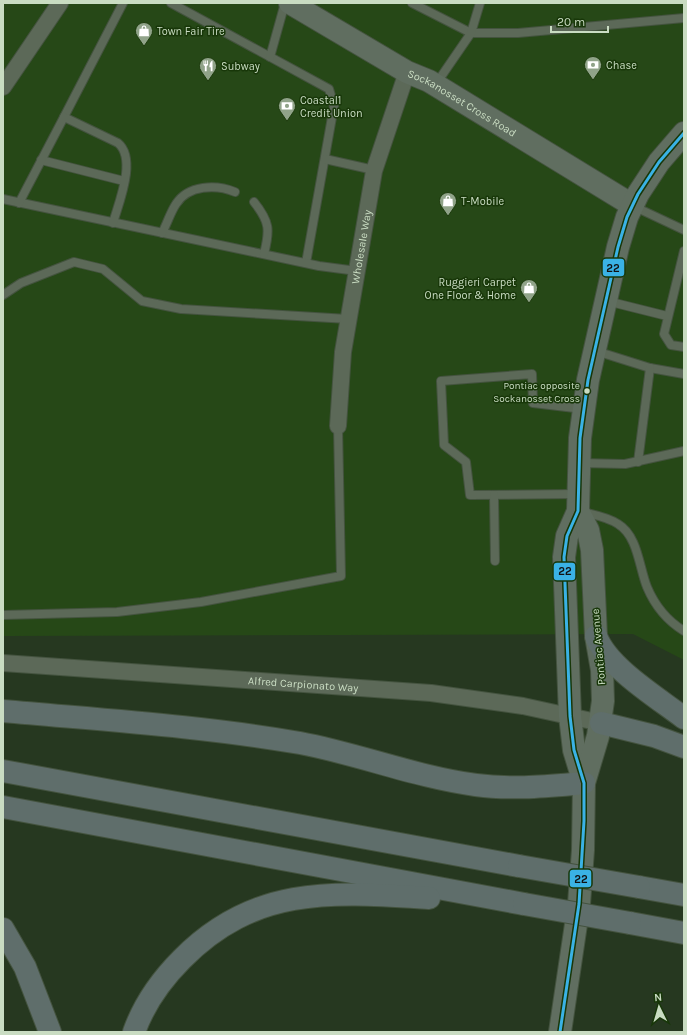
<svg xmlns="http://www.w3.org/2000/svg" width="687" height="1035" viewBox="0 0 687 1035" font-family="Karla,sans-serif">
<rect width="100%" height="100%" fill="#263820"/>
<!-- built -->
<polygon fill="#264817" points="3,3 684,3 684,660 633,634 3,636"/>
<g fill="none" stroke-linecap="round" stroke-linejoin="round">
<defs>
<g id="lane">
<polyline points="171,3 329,89 334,106 306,263"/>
<polyline points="412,3 471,33 518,33 684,18"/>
<polyline points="270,57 285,3"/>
<polyline points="436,84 471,33 480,3"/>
<polyline points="64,117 123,3"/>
<polyline points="325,159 374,170"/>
<polyline points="41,160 124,181"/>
<polyline points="3,199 319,266 357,271"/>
<path d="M254,202C270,222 270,230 264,254"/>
<path d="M19,203L64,117L118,143C137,159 119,202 113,223"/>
<polyline points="633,206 684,230"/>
<path d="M162,233C167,224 170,213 176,204C188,185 216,184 235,192"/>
<polyline points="684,251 664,334 671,345 684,347"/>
<polyline points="3,295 21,283 74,262 103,269 142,301 181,309 348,319"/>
<polyline points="607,301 667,316"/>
<polyline points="596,351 650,368 684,374"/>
<polyline points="638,462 650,368"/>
<polyline points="580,463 625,464 684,451"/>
<polyline points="577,494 470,495 466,462 444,445 441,381 532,374 533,403 583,409"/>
<polyline points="494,495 495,561"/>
<path d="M583,512C595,515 608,517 618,524C638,536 639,567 647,587C655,606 666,620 684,631"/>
<polyline points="3,615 117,612 201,602 341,576 338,426"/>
</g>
<g id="street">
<polyline points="3,87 60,3"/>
<path id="s1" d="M338,426L343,352L374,171L407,72"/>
<path id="s2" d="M3,663L431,693L523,706L601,723"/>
</g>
<g id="secondary">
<path id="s3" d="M290,3L407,72L429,81L632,205"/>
<polyline points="584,783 574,750 570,716 564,557 567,536 578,511 580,438 588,380 618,247 627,217 638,194 659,162 684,133"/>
<polyline points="560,1032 579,904 583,850 584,783 598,736 603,701 602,670 596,636 592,550 588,530 578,511"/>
</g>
<g id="highway">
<path d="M596,636C607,667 658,698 684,718"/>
<path d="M3,711C102,720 202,726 300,743C359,754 416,777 476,785C512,790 548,786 584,783"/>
<polyline points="601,723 654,736 684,747"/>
<polyline points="3,771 519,866"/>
<polyline points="3,807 524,904"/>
<polyline points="639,887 684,895"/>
<polyline points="630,923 684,933"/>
<polyline points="3,929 25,967 50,1032"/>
<path d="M134,1032C144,1004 162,979 182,959C255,885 333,892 429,898"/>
</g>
</defs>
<!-- lane casing -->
<use href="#lane" stroke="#44533f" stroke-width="10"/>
<!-- street casing -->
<use href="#street" stroke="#44533f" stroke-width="18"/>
<!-- secondary casing -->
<use href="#secondary" stroke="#44533f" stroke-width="24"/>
<!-- highway casing -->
<use href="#highway" stroke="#44533f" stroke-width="24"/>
<!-- lane -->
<use href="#lane" stroke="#5c6958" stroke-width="8"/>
<!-- street -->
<use href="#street" stroke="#5c6958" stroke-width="16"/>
<!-- secondary -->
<use href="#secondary" stroke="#606e60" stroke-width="22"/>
<!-- highway -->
<use href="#highway" stroke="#5f6e6b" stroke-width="22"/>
<defs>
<g id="highway-bridge">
<polyline points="519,866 639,887"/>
<polyline points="524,904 630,923"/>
</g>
</defs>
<!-- highway-bridge casing -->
<use href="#highway-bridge" stroke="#44533f" stroke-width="24" stroke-linecap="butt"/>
<!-- highway-bridge -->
<use href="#highway-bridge" stroke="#5f6e6b" stroke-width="22"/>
<defs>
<polyline id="bus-1" points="560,1032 579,904 584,821 584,783 574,750 570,716 564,557 567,536 578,511 580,438 588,380 618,247 627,217 638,194 659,162 684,133"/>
</defs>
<!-- bus-1 casing -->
<use href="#bus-1" stroke="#183709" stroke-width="6"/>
<!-- bus-1 -->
<use href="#bus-1" stroke="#3ab2e5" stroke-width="3"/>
</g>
<!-- icons -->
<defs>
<symbol id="shop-pin" viewBox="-11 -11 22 30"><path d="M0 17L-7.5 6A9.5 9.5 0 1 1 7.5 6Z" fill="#90a389" stroke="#183709"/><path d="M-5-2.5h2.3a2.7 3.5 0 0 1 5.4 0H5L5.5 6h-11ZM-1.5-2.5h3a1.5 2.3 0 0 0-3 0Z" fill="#fff"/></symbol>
<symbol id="bank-pin" viewBox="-11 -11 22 30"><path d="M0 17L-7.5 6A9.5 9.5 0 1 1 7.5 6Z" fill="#90a389" stroke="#183709"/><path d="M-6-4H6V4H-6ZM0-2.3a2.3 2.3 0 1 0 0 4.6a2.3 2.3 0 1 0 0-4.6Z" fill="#fff"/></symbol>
<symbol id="restaurant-pin" viewBox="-11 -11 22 30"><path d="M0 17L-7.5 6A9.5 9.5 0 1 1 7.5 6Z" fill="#90a389" stroke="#183709"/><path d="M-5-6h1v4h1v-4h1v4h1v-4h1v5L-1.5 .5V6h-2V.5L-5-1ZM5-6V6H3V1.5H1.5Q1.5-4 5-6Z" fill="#fff"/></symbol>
</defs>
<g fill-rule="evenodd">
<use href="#shop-pin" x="134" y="21" width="20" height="27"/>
<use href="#bank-pin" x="583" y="55" width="20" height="27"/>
<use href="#restaurant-pin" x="198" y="56" width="20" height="27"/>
<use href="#bank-pin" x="277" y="96" width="20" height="27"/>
<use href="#shop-pin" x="438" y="191" width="20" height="27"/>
<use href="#shop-pin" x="519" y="278" width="20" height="27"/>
</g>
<!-- markers -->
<circle fill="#c9dcc2" stroke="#183709" stroke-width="1.5" cx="587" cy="391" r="3.5"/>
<g text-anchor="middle" stroke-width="3" stroke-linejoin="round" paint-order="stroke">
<!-- bus labels -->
<g font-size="10" fill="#c9dcc2" stroke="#183709" text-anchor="end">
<text x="580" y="389">Pontiac opposite<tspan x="580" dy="13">Sockanosset Cross</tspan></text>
</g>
<!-- poi labels -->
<g font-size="11" fill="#c9dcc2" stroke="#183709" text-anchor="start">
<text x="157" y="35">Town Fair Tire</text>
<text x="606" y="69">Chase</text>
<text x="221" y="70">Subway</text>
<text x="300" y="104">Coastal1<tspan x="300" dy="13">Credit Union</tspan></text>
<text x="461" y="205">T-Mobile</text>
<text x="516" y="286" text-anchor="end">Ruggieri Carpet<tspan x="516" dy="13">One Floor &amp; Home</tspan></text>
</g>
<!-- street labels -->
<g font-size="11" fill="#c9dcc2" stroke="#183709">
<text dy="4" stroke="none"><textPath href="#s3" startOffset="199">Sockanosset Cross Road</textPath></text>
<text dy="4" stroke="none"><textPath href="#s1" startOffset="181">Wholesale Way</textPath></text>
<text transform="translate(598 647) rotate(-95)" y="4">Pontiac Avenue</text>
<text dy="4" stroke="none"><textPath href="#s2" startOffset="301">Alfred Carpionato Way</textPath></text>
</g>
</g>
<g stroke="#183709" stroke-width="1.5">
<rect x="602" y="258" width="23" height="19" rx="4" fill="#3ab2e5"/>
<rect x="553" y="562" width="23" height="19" rx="4" fill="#3ab2e5"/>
<rect x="569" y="869" width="23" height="19" rx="4" fill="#3ab2e5"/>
</g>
<g font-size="11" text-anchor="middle" font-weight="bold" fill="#111">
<text x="613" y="272">22</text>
<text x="565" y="575">22</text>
<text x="581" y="883">22</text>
</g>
<!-- border -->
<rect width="687" height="1035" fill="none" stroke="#c9dcc2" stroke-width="8"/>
<!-- north arrow -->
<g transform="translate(659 1007) rotate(355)" stroke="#183709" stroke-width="3" paint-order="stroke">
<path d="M0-3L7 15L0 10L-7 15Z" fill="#c9dcc2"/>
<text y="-6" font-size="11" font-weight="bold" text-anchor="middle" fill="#c9dcc2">N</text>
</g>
<!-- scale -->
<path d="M551 26v6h57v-6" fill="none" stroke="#c9dcc2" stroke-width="2"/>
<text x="557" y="26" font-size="12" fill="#c9dcc2" stroke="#183709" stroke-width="3" paint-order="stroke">20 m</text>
</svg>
